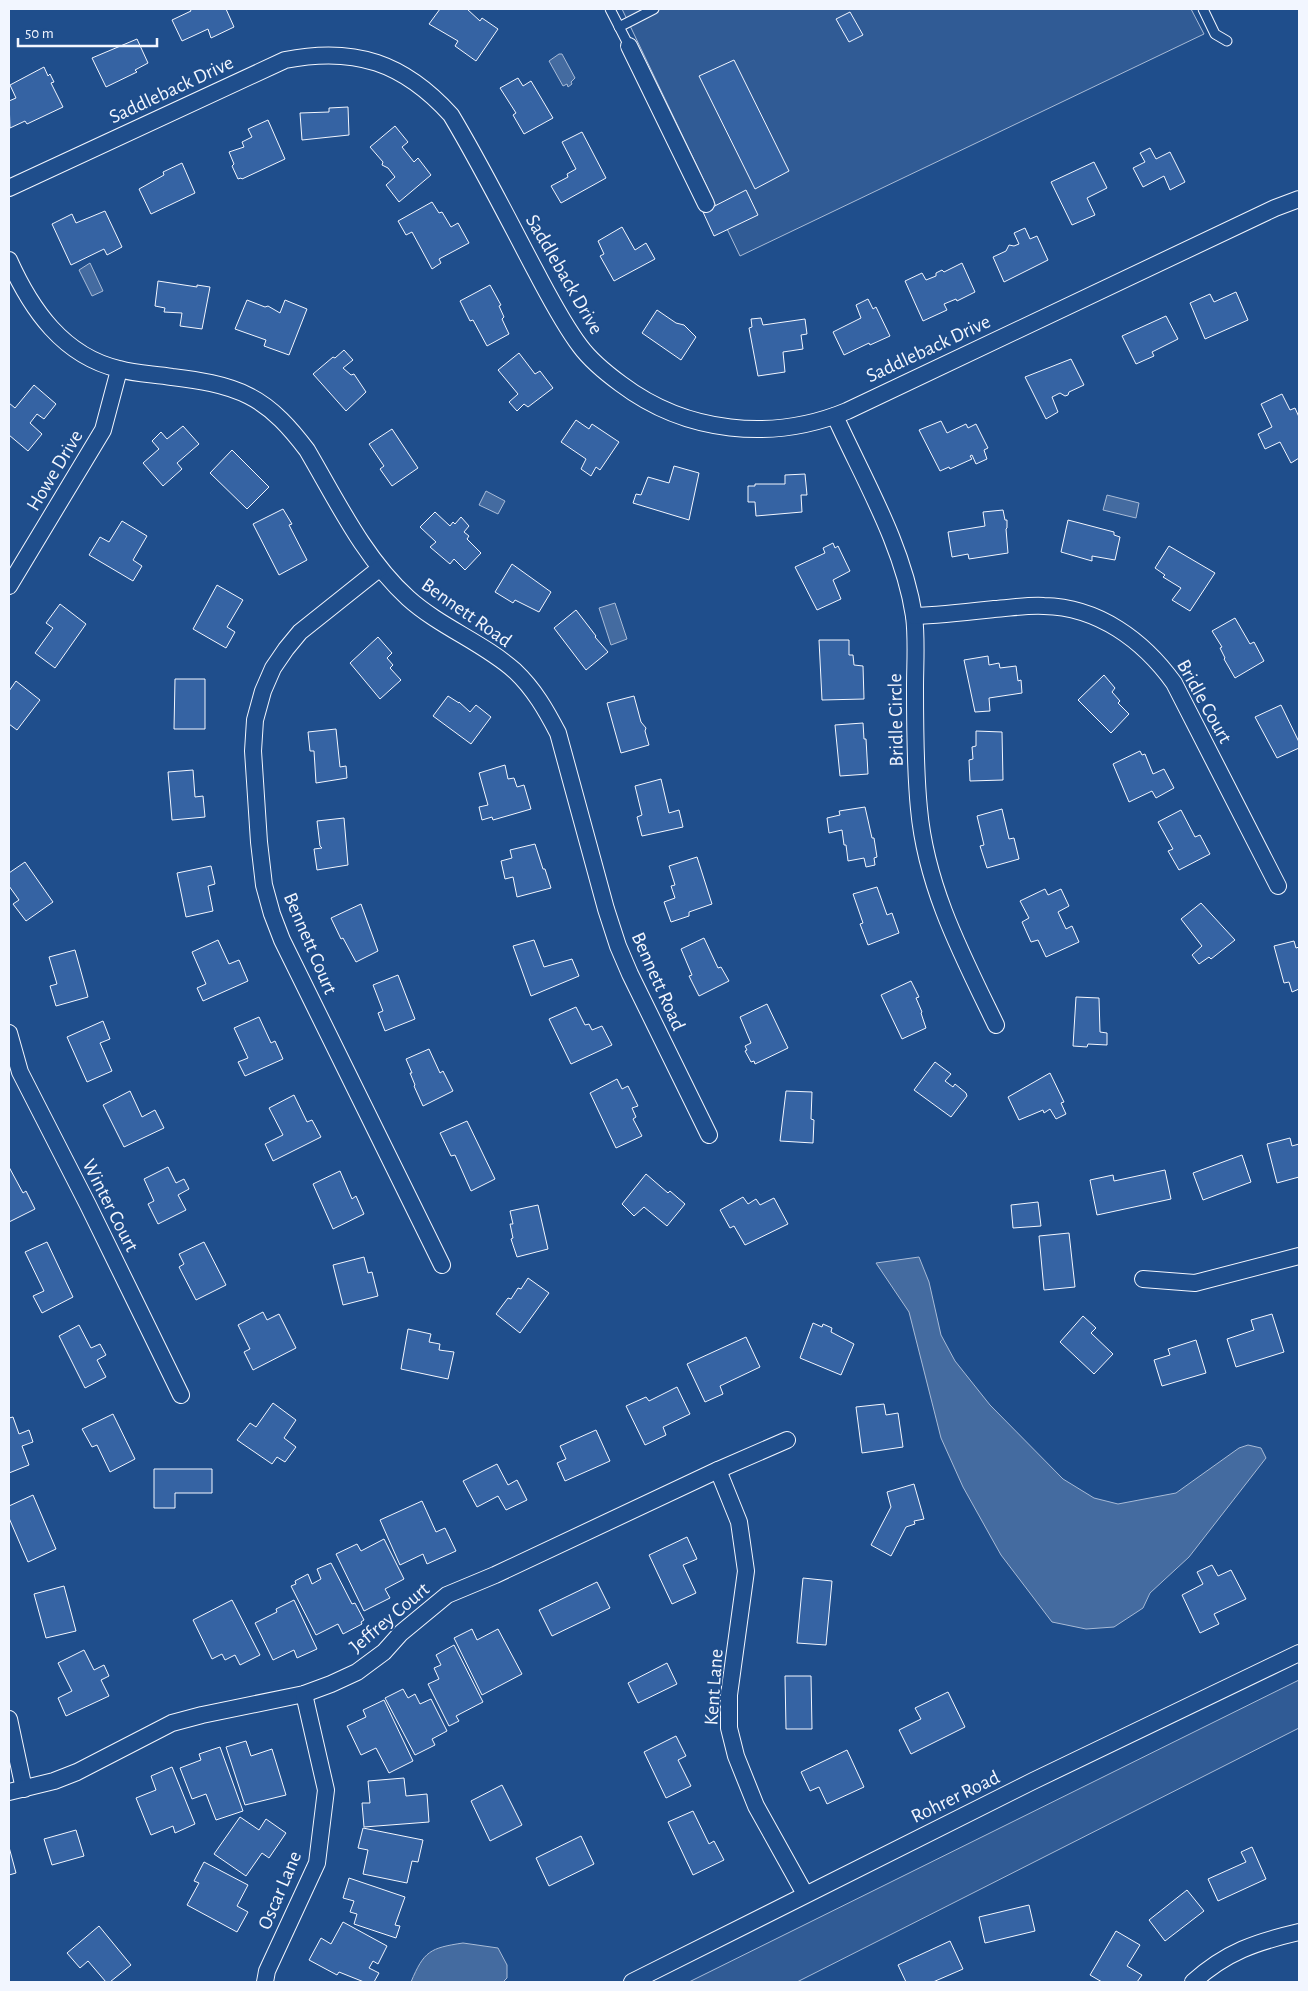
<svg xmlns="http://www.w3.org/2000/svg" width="1308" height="1991" viewBox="0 0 1308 1991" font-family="'Alegreya Sans',sans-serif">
<rect width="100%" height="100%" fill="#1f4e8c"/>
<!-- green -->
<g fill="#305b95" stroke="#a8bbd7">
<polygon points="622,9 1191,9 1204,34 740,256"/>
<polygon points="1299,1680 1299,1728 797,1982 689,1982"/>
</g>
<!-- water -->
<g fill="#446ba0" stroke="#a8bbd7">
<polygon points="559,54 562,54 575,78 571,82 572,84 568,87 567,84 563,86 549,61"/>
<polygon points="90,263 103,291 92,296 79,270"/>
<polygon points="486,491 505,501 498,514 479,505"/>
<polygon points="1107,495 1139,503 1136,518 1103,510"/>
<polygon points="615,603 627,639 611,645 599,608"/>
<polygon points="919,1257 929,1282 941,1335 955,1361 990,1405 1063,1479 1094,1498 1118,1504 1176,1493 1239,1448 1248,1445 1261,1448 1266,1458 1189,1557 1150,1593 1143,1608 1114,1627 1086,1629 1052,1622 1001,1555 963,1487 941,1438 909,1312 876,1263"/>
<path d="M463,1943L498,1948L507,1965V1978L503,1982H411C424,1951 430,1948 463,1943Z"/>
</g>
<!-- building -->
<g fill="#3563a3" stroke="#f2f6ff">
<polygon points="190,9 226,9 234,27 211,38 208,29 182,41 172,20 191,11"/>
<polygon points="440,9 467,9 480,21 482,18 498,29 476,61 455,46 458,41 429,24"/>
<polygon points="850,12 863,35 849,42 836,19"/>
<polygon points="137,39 148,63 135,70 137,72 106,87 92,58"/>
<polygon points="734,60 789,171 755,189 699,76"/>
<polygon points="44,67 48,76 50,74 54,82 51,83 63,107 27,124 25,121 10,128 9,101 16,98 10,85"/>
<polygon points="518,78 523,86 531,81 553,118 524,134 513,115 516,113 500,88"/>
<polygon points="348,107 349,135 302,140 300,113 329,112 329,108"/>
<polygon points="268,120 285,159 242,179 241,178 238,179 232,166 234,164 229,152 244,147 242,142 252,137 248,129"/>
<polygon points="395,126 408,142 402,147 414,162 418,158 431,175 399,202 386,185 395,177 388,168 382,165 383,162 370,147"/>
<polygon points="582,132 606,178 561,203 551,186 568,177 567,174 576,169 562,142"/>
<polygon points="1150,148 1156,159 1170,152 1185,182 1170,190 1164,176 1143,187 1133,168 1145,162 1140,153"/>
<polygon points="1094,162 1107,188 1087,198 1095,215 1072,225 1051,182"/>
<polygon points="182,163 195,193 151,214 139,189 164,175 163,172"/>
<polygon points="746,190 758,215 714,236 703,212"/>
<polygon points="432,202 439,213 442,212 451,227 458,223 469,243 439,259 441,263 432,269 412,232 406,235 398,221"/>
<polygon points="105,211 122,247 107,255 104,249 71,265 52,224 72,214 76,223"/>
<polygon points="622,227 635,250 646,243 655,259 614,281 600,256 604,254 598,241"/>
<polygon points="1025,228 1030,239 1037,236 1048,260 1004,282 993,257 1006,251 1009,245 1014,246 1019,244 1014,233"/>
<polygon points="962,263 975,292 957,301 956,299 944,304 947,310 923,321 905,281 922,273 926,280 936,276 936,273 942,270 944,272"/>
<polygon points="158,281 197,287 197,285 210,287 202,329 180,326 182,313 164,312 165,308 155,306"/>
<polygon points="490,285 501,305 499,306 504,317 502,319 509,334 487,346 473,320 470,321 460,301"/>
<polygon points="1236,292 1248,320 1205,339 1190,303 1210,294 1214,302"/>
<polygon points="868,299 873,309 876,307 890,336 870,345 869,343 844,355 833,332 861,318 856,305"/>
<polygon points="247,300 265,307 268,306 280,313 285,300 307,309 289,355 264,346 266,340 235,329"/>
<polygon points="657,310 676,323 684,325 696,337 681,360 642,333"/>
<polygon points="1166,316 1178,339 1152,352 1154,356 1136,364 1122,336"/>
<polygon points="761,318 763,325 805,319 807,334 801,335 803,349 783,352 785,372 758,376 749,328 752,327 751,319"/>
<polygon points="344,350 353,360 343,368 351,375 354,374 366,392 346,411 313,374 333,357 335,358"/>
<polygon points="519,353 535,374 540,371 553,388 528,407 524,404 517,411 509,402 518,394 498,370"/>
<polygon points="1071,359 1084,385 1069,392 1068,395 1065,396 1060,393 1052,397 1058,412 1046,419 1025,377"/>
<polygon points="34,385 56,404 44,419 37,414 30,423 42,434 28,451 9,435 9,403 15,408"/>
<polygon points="1282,394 1290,410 1295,408 1299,417 1299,458 1291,463 1280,442 1265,449 1258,434 1272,427 1261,404"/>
<polygon points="576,420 589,429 592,424 619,442 600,470 596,467 591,476 581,469 586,459 561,442"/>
<polygon points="941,421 947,433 966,424 968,428 976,424 988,448 984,450 987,459 976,464 972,455 970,456 972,459 950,469 949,467 940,471 919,430"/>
<polygon points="183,426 199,444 177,463 182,469 163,486 143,463 159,449 152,441 161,432 167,439"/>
<polygon points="392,429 418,468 392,486 380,469 384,466 369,444"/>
<polygon points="232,450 269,487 247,509 210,473"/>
<polygon points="674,466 699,473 689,520 633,503 636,494 641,495 648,477 669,483"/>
<polygon points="805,474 807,495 801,495 802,512 756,516 755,502 748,502 748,486 755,486 755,484 785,484 785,475"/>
<polygon points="283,509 292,524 289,525 307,560 279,575 253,524"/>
<polygon points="1003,510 1005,520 1007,520 1007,528 1006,529 1008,553 969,559 968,554 952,557 948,532 985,526 983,512"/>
<polygon points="435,512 450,526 453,522 455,524 461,517 469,526 464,532 469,536 467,539 481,553 465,570 454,559 450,564 430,547 436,542 420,527"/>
<polygon points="1068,520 1114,532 1114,535 1120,537 1115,560 1092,556 1092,561 1061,552"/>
<polygon points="122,521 147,536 133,560 142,566 133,581 89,555 100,537 109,542"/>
<polygon points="833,543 835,548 838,546 850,571 833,580 841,599 817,610 795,567 825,553 823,548"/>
<polygon points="1169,546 1215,573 1190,611 1172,600 1181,588 1163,577 1165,575 1155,568"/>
<polygon points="512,564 551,592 539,612 515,600 513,603 495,592"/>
<polygon points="217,585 243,600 227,627 235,632 226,648 193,629"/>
<polygon points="60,604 86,624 55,668 35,653 53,628 46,623"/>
<polygon points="576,610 596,636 595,637 608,652 586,670 554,628"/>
<polygon points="1235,618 1250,644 1254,642 1264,661 1235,678 1224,659 1225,658 1220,648 1222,647 1212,631"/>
<polygon points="378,637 392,653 387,658 393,665 390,668 401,680 380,699 350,663"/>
<polygon points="819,640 849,640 849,655 853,655 854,665 863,666 864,699 822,700"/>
<polygon points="988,656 989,665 999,663 1000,668 1016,666 1018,681 1021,680 1022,693 989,698 990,711 975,712 964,660"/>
<polygon points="1104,675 1115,688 1112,692 1120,701 1118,703 1129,714 1111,733 1078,700"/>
<polygon points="175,679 205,679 205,729 174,729"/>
<polygon points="16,681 40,700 17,730 9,724 9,691"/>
<polygon points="448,696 459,703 459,702 470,712 476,705 491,717 471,744 433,716"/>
<polygon points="634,696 641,722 646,728 645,731 649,745 621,753 607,703"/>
<polygon points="1281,705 1299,742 1299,748 1277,758 1255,717"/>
<polygon points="863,723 864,739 866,739 868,774 840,776 835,725"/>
<polygon points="336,729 340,767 346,766 347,778 316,783 314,751 310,751 308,732"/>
<polygon points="976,731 1002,732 1003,780 970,781 969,760 973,759 972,747 976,746"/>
<polygon points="1140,751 1142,755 1145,754 1153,774 1164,769 1174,788 1156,798 1152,791 1129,802 1113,764"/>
<polygon points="505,765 508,779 514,778 517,787 524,785 531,809 493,820 492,817 482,820 479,807 488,805 479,773"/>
<polygon points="193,770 195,797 203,796 205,817 172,820 168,772"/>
<polygon points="661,779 669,813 679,810 683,827 642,836 637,817 642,815 635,786"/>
<polygon points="865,807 872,838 874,838 877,857 874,858 875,865 866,867 864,858 848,861 846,845 844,845 842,830 829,833 827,818 840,815 839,811"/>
<polygon points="1002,809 1009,839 1014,838 1019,859 987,868 980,846 984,845 977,816"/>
<polygon points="1181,810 1195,837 1200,835 1210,854 1179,870 1168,851 1173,849 1158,822"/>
<polygon points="344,818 348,865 317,870 314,849 322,848 320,846 317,821"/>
<polygon points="535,844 543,869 545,869 551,888 517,897 513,877 505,879 501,861 512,858 510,850"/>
<polygon points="697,857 712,904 689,912 689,916 671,922 664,902 675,898 671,886 675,885 669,866"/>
<polygon points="25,862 53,902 26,921 13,904 19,900 9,886 9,873"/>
<polygon points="211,866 215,884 208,886 213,911 186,917 177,873"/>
<polygon points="877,887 887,915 892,913 899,933 868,945 860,924 863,923 853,894"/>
<polygon points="1045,889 1048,895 1061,889 1069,906 1058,912 1066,929 1072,926 1079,942 1046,957 1038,940 1031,942 1022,922 1029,918 1020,901"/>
<polygon points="1201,903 1235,940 1211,959 1209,957 1199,964 1192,955 1202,946 1181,919"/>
<polygon points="361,904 378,951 356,962 343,938 341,939 331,918"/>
<polygon points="704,938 718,968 721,967 729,981 699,996 689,976 692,975 681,949"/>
<polygon points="218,940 229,964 239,960 248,981 203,1001 197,988 206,984 192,952"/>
<polygon points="534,940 544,967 572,959 579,976 531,996 513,946"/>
<polygon points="1294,941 1296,948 1299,947 1299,989 1292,992 1289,982 1284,983 1274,946"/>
<polygon points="75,950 88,997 56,1006 50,986 57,984 49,957"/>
<polygon points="398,975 415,1019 385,1031 378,1013 383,1011 373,985"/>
<polygon points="911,981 919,997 916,998 922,1012 921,1013 926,1028 902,1039 881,995"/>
<polygon points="1076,997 1099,998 1100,1032 1107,1033 1107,1045 1088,1044 1087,1047 1073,1046"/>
<polygon points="767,1004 788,1048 755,1064 754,1061 751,1062 745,1051 747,1050 745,1046 751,1043 740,1017"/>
<polygon points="576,1007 585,1025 589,1024 592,1030 602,1026 612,1045 571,1064 549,1019"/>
<polygon points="259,1017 271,1043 275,1041 283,1059 245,1076 238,1062 248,1058 234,1028"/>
<polygon points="103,1021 110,1039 100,1043 112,1071 87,1082 67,1037"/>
<polygon points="429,1049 440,1073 443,1071 453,1091 423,1106 414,1086 415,1085 410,1073 412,1073 406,1059"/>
<polygon points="935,1062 951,1074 945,1081 953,1087 955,1084 966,1093 967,1096 951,1117 914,1090"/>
<polygon points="1050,1073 1064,1102 1061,1103 1066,1114 1056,1119 1050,1109 1044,1113 1043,1110 1019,1120 1008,1097"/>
<polygon points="617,1079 622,1089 628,1086 638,1106 632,1108 636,1117 633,1119 642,1136 616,1148 590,1093"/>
<polygon points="130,1091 142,1117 155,1110 164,1128 124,1147 103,1105"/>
<polygon points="786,1091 812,1092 811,1119 814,1120 813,1143 780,1141"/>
<polygon points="294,1095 307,1122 312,1120 321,1137 273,1161 265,1144 283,1135 269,1108"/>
<polygon points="467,1121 495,1179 471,1191 455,1155 451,1156 440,1133"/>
<polygon points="1290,1138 1292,1146 1299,1144 1299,1177 1277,1183 1267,1144"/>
<polygon points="1242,1155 1251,1182 1203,1200 1193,1173"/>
<polygon points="9,1167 23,1193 26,1191 35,1209 9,1222"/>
<polygon points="168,1167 176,1183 184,1179 189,1189 178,1195 186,1210 158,1224 148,1204 154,1201 144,1179"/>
<polygon points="1165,1170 1171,1199 1097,1215 1090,1180 1113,1175 1114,1181"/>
<polygon points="340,1171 352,1199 356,1196 364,1214 333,1229 313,1184"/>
<polygon points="646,1174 668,1193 670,1191 685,1204 667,1226 644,1207 634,1216 622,1204"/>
<polygon points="743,1197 748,1204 756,1199 760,1205 774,1198 788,1224 745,1245 734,1226 730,1228 720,1210"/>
<polygon points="1038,1202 1041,1226 1013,1228 1011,1205"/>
<polygon points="538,1205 548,1249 517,1257 511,1239 513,1238 510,1224 513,1224 510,1211"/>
<polygon points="1069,1233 1075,1287 1044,1290 1039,1236"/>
<polygon points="47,1242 73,1297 42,1313 33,1296 44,1291 25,1252"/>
<polygon points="204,1242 226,1285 196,1300 179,1267 184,1264 179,1254"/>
<polygon points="364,1257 368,1273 372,1272 378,1296 343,1305 333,1265"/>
<polygon points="528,1278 549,1293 520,1333 496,1314 508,1298 511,1299 518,1288 521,1289"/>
<polygon points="263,1312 267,1320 279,1314 296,1348 253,1370 244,1352 250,1349 238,1325"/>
<polygon points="1272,1314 1284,1352 1236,1367 1227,1339 1254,1330 1251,1320"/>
<polygon points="1083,1316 1096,1328 1091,1333 1113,1354 1094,1374 1060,1342"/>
<polygon points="813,1323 822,1327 823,1324 832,1328 831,1332 854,1344 841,1375 800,1358"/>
<polygon points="79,1325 91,1348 100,1344 106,1355 97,1360 106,1377 85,1388 59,1336"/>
<polygon points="408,1329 431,1334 429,1342 440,1344 439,1350 454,1352 448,1379 401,1369"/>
<polygon points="746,1337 760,1367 720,1386 723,1394 705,1402 687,1364"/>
<polygon points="1196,1340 1206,1373 1162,1386 1154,1360 1170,1355 1168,1349"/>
<polygon points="677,1387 690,1414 663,1427 666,1435 645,1445 626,1406 646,1397 649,1401"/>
<polygon points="273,1403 296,1420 284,1438 296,1447 285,1462 277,1457 272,1464 237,1440 250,1423 256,1427"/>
<polygon points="884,1404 886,1415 898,1413 903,1447 862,1453 856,1407"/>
<polygon points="113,1414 135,1459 110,1472 97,1445 92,1447 82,1429"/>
<polygon points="13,1417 19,1434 29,1430 33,1442 22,1446 29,1465 9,1473 9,1418"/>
<polygon points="596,1430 610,1461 565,1481 557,1463 566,1459 560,1446"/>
<polygon points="497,1464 508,1485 517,1480 527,1500 506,1510 498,1496 477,1507 463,1481"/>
<polygon points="154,1469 212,1469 212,1493 175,1493 175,1508 154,1508"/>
<polygon points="914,1484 924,1519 914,1521 915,1524 906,1527 891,1556 871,1545 891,1507 887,1492"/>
<polygon points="33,1495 56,1549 28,1562 9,1518 9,1506"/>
<polygon points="422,1501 436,1532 445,1528 456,1551 427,1564 423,1554 400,1565 380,1520"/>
<polygon points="687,1537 697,1559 683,1565 696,1593 672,1604 649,1555"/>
<polygon points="384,1539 404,1579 385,1589 390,1598 364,1611 336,1554 357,1544 361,1551"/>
<polygon points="331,1563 352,1604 355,1603 364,1620 361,1622 362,1624 343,1634 338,1624 316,1635 291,1586 296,1584 295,1581 308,1574 312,1584 321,1579 317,1569"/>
<polygon points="1212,1565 1218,1576 1231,1570 1246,1599 1214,1614 1219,1624 1200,1633 1182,1595 1203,1584 1197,1572"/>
<polygon points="803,1578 832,1581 826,1645 797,1643"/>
<polygon points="597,1582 610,1608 552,1636 539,1610"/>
<polygon points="64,1586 76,1631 46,1638 34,1594"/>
<polygon points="232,1600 260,1655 240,1665 235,1655 225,1660 222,1654 212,1659 193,1620"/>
<polygon points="294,1600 317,1649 297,1658 294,1650 273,1660 255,1623 277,1612 276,1609"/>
<polygon points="472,1629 477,1640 498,1629 522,1674 482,1695 454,1638"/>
<polygon points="454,1645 483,1702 456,1716 459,1721 449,1726 428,1684 439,1679 434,1668 441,1665 436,1655"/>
<polygon points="84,1650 94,1670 104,1665 109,1676 101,1680 109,1696 66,1716 58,1698 72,1691 58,1663"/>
<polygon points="667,1663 677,1684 638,1703 628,1683"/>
<polygon points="785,1676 811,1676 812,1729 786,1729"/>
<polygon points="403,1689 408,1698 415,1694 420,1704 431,1699 447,1731 432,1739 435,1745 415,1755 385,1698"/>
<polygon points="948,1692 965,1727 911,1754 899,1730 921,1719 915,1708"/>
<polygon points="384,1700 413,1761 389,1773 376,1748 361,1755 347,1726 366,1717 363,1710"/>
<polygon points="676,1736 686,1756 678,1760 691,1786 666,1798 644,1752"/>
<polygon points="246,1741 251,1756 272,1749 286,1795 245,1805 226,1747"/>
<polygon points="220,1747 243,1811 216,1820 206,1794 192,1799 180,1768 201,1760 199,1754"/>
<polygon points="847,1750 864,1787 827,1804 819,1787 810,1791 801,1772"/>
<polygon points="172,1767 195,1824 175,1833 173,1826 151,1835 136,1798 156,1790 151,1776"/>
<polygon points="404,1778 406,1796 427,1794 429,1822 364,1827 362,1803 370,1803 368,1781"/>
<polygon points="502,1785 522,1825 490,1841 471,1801"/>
<polygon points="693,1811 709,1844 714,1841 724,1860 693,1875 668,1822"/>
<polygon points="240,1817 259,1830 266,1819 286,1833 269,1858 262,1853 246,1876 214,1854"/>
<polygon points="363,1828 423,1840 418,1862 412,1861 407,1883 363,1874 368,1850 358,1848"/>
<polygon points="76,1830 84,1856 52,1865 44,1839"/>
<polygon points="581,1836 594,1864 549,1886 536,1858"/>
<polygon points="9,1847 16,1873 9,1875"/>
<polygon points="1252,1847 1266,1879 1218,1901 1208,1879 1246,1862 1241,1852"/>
<polygon points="204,1862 248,1885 237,1906 248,1912 237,1932 187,1905 199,1883 194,1881"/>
<polygon points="349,1878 405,1897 395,1925 400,1926 396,1938 354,1924 357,1914 350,1912 354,1901 343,1898"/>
<polygon points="1187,1890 1204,1911 1165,1941 1149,1920"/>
<polygon points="1029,1905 1035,1931 985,1943 979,1917"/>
<polygon points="343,1922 387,1946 378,1964 373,1961 369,1968 379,1973 374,1982 364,1982 339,1972 337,1975 309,1960 321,1938 331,1944"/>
<polygon points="99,1926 131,1965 110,1982 106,1982 88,1961 80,1968 67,1953"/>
<polygon points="1116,1931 1140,1945 1127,1966 1142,1975 1137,1982 1102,1982 1090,1975"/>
<polygon points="950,1941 963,1969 933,1982 906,1982 898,1965"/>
</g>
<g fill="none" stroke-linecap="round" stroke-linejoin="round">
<defs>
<g id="lane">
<polyline points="610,9 629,46"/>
<polyline points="1203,9 1215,34 1227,41"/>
<polyline points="619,27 654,9"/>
</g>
<g id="street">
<polyline points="629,46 706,204"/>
<path d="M9,188L285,60C355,46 404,63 451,115C481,165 507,217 534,268C548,294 562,322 580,346C591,361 606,373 621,384C686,433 772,442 847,411L1275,208L1299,199"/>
<path d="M9,260C31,309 63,356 119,369C136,374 154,374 172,377C197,380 226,384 249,396C273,408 291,429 307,450C337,501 364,558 408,598C440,627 484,643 515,671C534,689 546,710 558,733L606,909L618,946L630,974L709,1135"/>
<path d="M835,416C864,480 903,545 914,616C917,639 915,664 915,688C915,728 915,769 919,809C926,887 962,955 996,1025"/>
<polyline points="379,569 300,632 286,649 273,668 263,691 255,720 253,751 259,842 264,885 272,914 282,940 442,1265"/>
<polyline points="9,586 103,430 119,370"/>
<path d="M914,616C941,615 967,612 994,609C1010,608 1027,605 1044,606C1098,607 1143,640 1174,683L1278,886"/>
<polyline points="9,1033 20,1072 88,1205 181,1395"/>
<polyline points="1143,1279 1195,1283 1299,1256"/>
<polyline points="718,1470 739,1522 746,1571 729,1695 729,1728 736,1756 756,1806 805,1894"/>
<polyline points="9,1719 24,1789"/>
<polyline points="9,1792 54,1781 77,1772 172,1723 202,1715 304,1694 331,1684 357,1672 384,1652 401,1633 447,1595 495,1575 718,1470 787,1440"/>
<polyline points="265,1982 267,1971 317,1863 326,1790 304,1694"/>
<polyline points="632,1982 1033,1781 1299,1653"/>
<path d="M1193,1982C1226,1952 1256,1942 1299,1932"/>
</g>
</defs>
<!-- lane casing -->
<use href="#lane" stroke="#f2f6ff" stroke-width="11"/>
<!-- street casing -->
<use href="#street" stroke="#f2f6ff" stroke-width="18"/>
<!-- lane -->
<use href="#lane" stroke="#1f4e8c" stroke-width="9"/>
<!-- street -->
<use href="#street" stroke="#1f4e8c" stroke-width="16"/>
</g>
<g text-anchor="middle" stroke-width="4" stroke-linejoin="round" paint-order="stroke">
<!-- street labels -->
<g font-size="20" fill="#f2f6ff" stroke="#1f4e8c">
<text transform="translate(171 89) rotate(-25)" y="7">Saddleback Drive</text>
<text transform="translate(565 274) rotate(60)" y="7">Saddleback Drive</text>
<text transform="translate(928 348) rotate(-25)" y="7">Saddleback Drive</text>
<text transform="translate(54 470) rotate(-59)" y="7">Howe Drive</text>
<text transform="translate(467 612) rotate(35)" y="7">Bennett Road</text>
<text transform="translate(1205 701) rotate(61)" y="7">Bridle Court</text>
<text transform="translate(895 720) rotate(-91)" y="7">Bridle Circle</text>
<text transform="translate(311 943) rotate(67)" y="7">Bennett Court</text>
<text transform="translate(659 981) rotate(66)" y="7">Bennett Road</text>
<text transform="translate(111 1205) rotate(63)" y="7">Winter Court</text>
<text transform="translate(389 1617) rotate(-40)" y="7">Jeffrey Court</text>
<text transform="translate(713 1687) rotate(-86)" y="7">Kent Lane</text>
<text transform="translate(955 1796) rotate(-26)" y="7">Rohrer Road</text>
<text transform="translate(279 1890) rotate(-67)" y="7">Oscar Lane</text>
</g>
</g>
<!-- border -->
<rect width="1308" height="1991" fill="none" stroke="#f2f6ff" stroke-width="20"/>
<!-- scale -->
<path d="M18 38v8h139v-8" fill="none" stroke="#f2f6ff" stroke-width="2.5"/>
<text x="25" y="38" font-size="15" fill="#f2f6ff" stroke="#1f4e8c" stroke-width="4" paint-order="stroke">50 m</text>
</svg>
